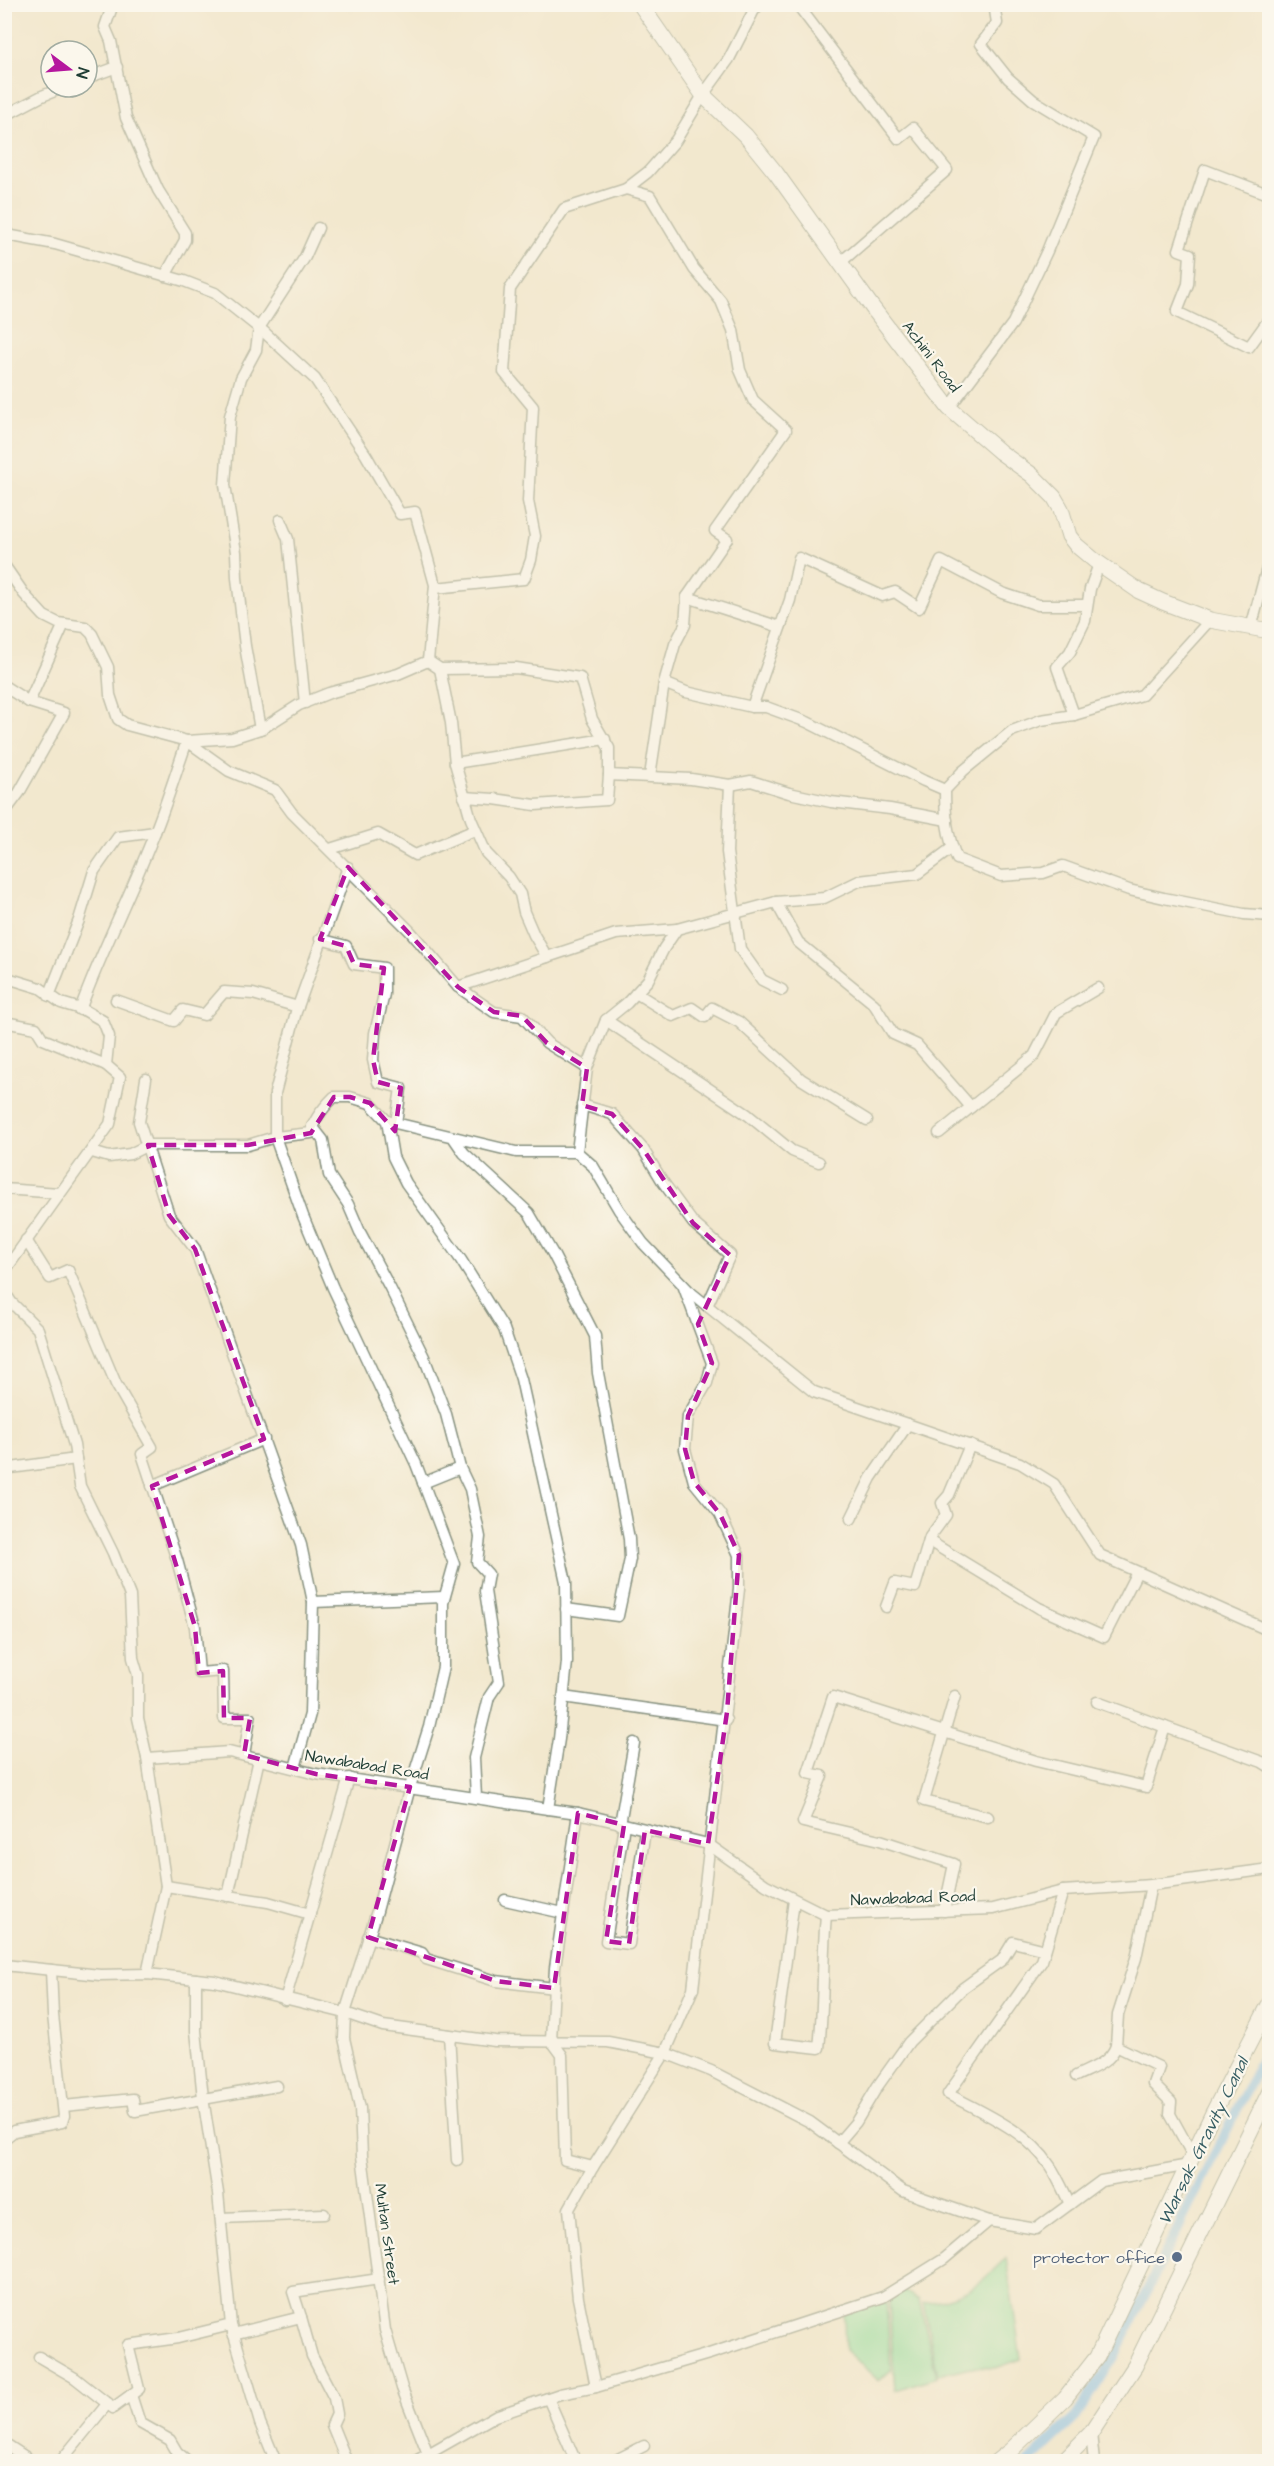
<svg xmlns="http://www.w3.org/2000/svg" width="1274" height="2466" viewBox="0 0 1274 2466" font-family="'Architects Daughter',sans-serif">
<rect width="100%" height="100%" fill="#fbf7ec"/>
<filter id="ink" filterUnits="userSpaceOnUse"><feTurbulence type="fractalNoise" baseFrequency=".0167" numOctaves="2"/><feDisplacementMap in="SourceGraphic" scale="12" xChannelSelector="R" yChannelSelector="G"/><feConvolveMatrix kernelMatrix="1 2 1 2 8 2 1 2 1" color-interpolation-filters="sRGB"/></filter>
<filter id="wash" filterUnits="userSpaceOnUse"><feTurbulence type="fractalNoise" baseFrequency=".008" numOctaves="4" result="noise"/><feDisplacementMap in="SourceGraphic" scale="24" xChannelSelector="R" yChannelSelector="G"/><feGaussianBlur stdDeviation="1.35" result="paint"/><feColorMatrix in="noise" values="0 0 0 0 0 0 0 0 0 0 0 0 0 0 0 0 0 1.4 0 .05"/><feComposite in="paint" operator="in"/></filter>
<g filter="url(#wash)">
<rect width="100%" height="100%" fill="#f2e8ce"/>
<!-- green -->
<g fill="#8de0a1" stroke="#568e6a" stroke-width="1.5">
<path d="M1006,2258L1021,2359L996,2368L970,2367L938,2375L923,2303C966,2297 975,2288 1006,2258Z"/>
<polygon points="902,2289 919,2300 937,2377 895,2390 889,2300"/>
<polygon points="886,2299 891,2370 879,2381 845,2350 844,2314"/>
</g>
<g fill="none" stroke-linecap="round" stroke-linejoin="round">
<!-- canal -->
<polyline stroke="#7bbdf0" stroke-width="10" points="1028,2462 1076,2417 1114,2357 1270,2043"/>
</g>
</g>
<g filter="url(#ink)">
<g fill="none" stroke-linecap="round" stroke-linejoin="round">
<defs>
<g id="minor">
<polyline points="113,4 105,27 111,41 126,118 158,190 185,233 185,240 165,276"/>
<polyline points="797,4 899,139 913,128 947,170 841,262"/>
<polyline points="87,78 117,67"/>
<polyline points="4,116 42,96 65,87"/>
<polyline points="626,189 650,196 694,269 721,301 733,330 740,370 753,400 786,430 715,531 727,539 687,597 685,625 675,644 664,683 650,776"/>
<polyline points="1270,195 1205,170 1179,250 1190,254 1188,284 1177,312 1249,347 1270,318"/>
<polyline points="4,231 12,236 55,244 184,281 215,293 264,332 315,379 366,455 400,514 415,512 435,585 428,661"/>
<polyline points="949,408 1013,323 1047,251 1094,137 1033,100 1008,78 981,44 997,23 994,4"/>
<polyline points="280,520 288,539 305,703"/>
<polyline points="4,565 24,594 44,616 58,623 85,627 92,634 108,667 110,695 118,719 127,725 187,741 232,738 263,728 299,705 329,693 398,674 428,661 440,669 516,668 580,678 592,719 609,748 609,775 691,779 730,785 751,781 789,793 831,802 890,809 947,820"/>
<polyline points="435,588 524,579 531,560 535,536 528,501 533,407 504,372 510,289 564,209 626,189 648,172 676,140 703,95 729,59 754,10 760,4"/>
<polyline points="687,597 780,627"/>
<path d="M1210,620L1142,695L1074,715L1041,720L1012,731L963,771L945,790C945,814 947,836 957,859L1001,876L1043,873L1063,866L1129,890L1164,898L1244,914L1270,916"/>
<polyline points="1251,628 1270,557"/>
<polyline points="440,669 451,723 455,763 471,819 486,853 509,877 520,894 524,912 534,935 547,957"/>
<polyline points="664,683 686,692 752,707 766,707 807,722 924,781 945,790"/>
<polyline points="4,686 29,702"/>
<polyline points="752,707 790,600 799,558 882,596 895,592 919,608 941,561 1002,593 1038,605 1087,605"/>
<polyline points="1074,715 1057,667 1070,652 1085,621 1090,589 1099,564"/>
<polyline points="260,729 245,646 237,578 236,552 225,485 230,416 241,378 256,350 259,328 305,257 318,228"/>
<polyline points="455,763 605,739"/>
<polyline points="730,785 727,852 740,949 762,980 782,990"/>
<polyline points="464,797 494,799 535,805 607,800 609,775"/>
<polyline points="4,813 19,793 64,713 29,702 64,624"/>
<polyline points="330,849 378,834 415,855 475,830"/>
<polyline points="348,867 296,1012 275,1093 275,1137 303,1216 333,1288 416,1464 454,1564 443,1603 443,1667 429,1727 410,1787 377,1911 345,2013 344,2038 360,2108 362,2156 385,2330 402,2388 428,2454"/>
<polyline points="776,902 798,942 874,1004 893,1034 917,1045 971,1107"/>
<polyline points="320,939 346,946 354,964 384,968 384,994 375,1033 373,1060 378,1082 401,1088 396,1123"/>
<polyline points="4,977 40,988 61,1003 84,1010 103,1021 109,1036 106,1065 120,1077 110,1124 4,1272"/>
<polyline points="458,987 616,934 677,929"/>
<polyline points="636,993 673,1016 692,1008 705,1017 712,1008 739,1022 801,1079 867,1120"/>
<polyline points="49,996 79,920 94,871 118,837 155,832"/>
<polyline points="116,1000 174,1021 183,1010 204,1015 224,992 253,994 298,1007"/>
<path d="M80,1010C102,949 132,892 155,832C167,802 176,772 187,741L229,771L275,790L292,813L410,931L458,987L494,1012L522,1016L547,1043L587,1068"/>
<polyline points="606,1020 748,1115 792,1151 819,1162"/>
<polyline points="4,1022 36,1028 43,1039 106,1065"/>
<polyline points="146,1079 139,1122 169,1215 195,1249 301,1545 313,1602 310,1714 295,1768"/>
<polyline points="582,1105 612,1114 643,1149 663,1182 693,1223 730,1255 707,1306"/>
<polyline points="387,1121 516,1152 577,1152 593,1166 619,1210 643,1243 690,1292 814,1392 1020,1463 1054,1484 1100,1555 1270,1631"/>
<polyline points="312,1126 323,1140 329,1175 348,1204 360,1232 390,1288 424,1357 446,1414 460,1468 423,1483"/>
<polyline points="939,1133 1034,1056 1056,1013 1098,988"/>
<polyline points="453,1137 464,1153 529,1213 553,1254 595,1336 598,1373 629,1539 630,1559 618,1616 566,1609"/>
<path d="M92,1152L109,1157L130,1154L148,1145H248L275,1137L311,1133C313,1119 325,1106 334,1097H350L370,1103L387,1121L393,1157L406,1183L461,1260L504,1329L521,1379L566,1582L567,1662L559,1739L548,1809L578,1813L708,1844L766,1885L826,1915L993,1909L1063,1891L1151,1885L1270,1869"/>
<polyline points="577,1152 587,1068 606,1020 627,1003 648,980 664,948 677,929 776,902 824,898 859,881 917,874 952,848"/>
<polyline points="4,1189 59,1193"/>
<polyline points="26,1240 50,1278 68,1270 116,1384 152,1447 142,1454 177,1560 195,1627 199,1673 223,1671 224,1718 250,1718 244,1755"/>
<polyline points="4,1291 11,1302 38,1329 74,1445 80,1486 113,1553 130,1596 133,1658 138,1675 138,1718 147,1758 166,1886 147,1974"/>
<polyline points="460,1468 470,1489 480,1537 477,1562 488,1574 485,1591 499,1682 489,1697 474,1758 476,1797"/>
<polyline points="4,1469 76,1459"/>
<polyline points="152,1486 264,1439"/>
<polyline points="851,1519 871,1478 908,1424"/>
<polyline points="929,1541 1039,1608 1104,1637 1137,1572"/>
<polyline points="313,1602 444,1597"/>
<polyline points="886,1607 895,1583 915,1587 930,1537 946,1515 942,1503 949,1495 970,1445"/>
<polyline points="955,1696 924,1801 988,1817"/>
<polyline points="563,1697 726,1720"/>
<polyline points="1097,1702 1165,1727"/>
<polyline points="147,1758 229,1752 316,1774 548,1809"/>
<polyline points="578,1813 555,1968 551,2040 562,2055 565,2160 593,2167"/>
<polyline points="620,1824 634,1743"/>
<polyline points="624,1825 606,1941 629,1944 645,1830"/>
<polyline points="1151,1885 1136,1958 1118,2015 1116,2046 1159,2067 1153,2084 1171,2102 1170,2114 1193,2156"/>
<polyline points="166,1886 268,1902 310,1914"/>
<path d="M1063,1891L1042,1961L948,2094C984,2113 1027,2131 1050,2166C1058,2178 1064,2192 1070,2204"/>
<polyline points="228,1896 259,1759"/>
<polyline points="505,1900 563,1913"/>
<path d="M794,1900L775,2043L819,2048C824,2003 822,1960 826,1915"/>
<polyline points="944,1911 954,1864 880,1840 803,1822 822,1776 808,1773 833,1697 1036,1761 1146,1787 1165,1727 1262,1762 1270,1767"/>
<polyline points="368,1937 422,1953 426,1959 496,1981 554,1988"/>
<polyline points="4,1965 100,1975 147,1974 215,1981 345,2013 383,2026 495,2041 608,2042 665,2053 593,2167 569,2209 578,2298 596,2387"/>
<polyline points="285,2000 349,1778"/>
<polyline points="449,2035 457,2160"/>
<path d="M1076,2076C1092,2068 1110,2063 1116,2046"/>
<polyline points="64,2106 133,2099 135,2111 277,2086"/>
<polyline points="4,2139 14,2131 62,2122 64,2116 53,2015 51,1970"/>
<polyline points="838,2143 856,2122 877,2087 909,2042 963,1988 1002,1960 1013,1942 1045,1950"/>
<polyline points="221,2218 324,2214"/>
<polyline points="989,2221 1036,2229 1101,2181 1189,2165"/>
<polyline points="301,2317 293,2292 379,2279"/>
<polyline points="232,2328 260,2423 276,2462"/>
<polyline points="233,2334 301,2317 312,2356 334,2398 337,2414 332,2425 347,2462"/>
<polyline points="39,2357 75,2378 113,2408 139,2389 128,2345 178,2338 231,2325 218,2193 203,2098 196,2031 196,1979"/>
<polyline points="131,2395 140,2423 170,2440 177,2452 189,2462"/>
<polyline points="548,2398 576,2462"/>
<polyline points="1091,2433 1094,2462"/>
<polyline points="4,2443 33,2462"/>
<polyline points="60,2462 108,2403"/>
<polyline points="414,2462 495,2416 560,2394 596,2387 709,2354 883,2297 944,2259 989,2221 903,2191 810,2122 711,2071 665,2053 693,1989 739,1589 739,1555 720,1514 694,1482 685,1449 688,1416 707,1383 712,1363 683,1285"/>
<polyline points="612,2462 644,2446"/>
<polyline points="1267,2462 1270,2456"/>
</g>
<g id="secondary">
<polyline points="640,4 703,95 746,136 776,173 872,307 949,408 1000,452 1032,475 1054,497 1061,509 1069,536 1076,545 1094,560 1139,591 1163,602 1210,620 1270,631"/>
<polyline points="996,2462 1010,2451 1065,2398 1097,2357 1213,2113 1270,2003"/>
<polyline points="1062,2462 1091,2433 1135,2366 1270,2091"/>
</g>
</defs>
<!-- minor casing -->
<use href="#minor" stroke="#889281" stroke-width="13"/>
<!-- secondary casing -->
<use href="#secondary" stroke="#889281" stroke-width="17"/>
<!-- minor -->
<use href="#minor" stroke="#fff" stroke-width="10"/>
<!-- secondary -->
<use href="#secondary" stroke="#fff" stroke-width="15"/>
</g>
</g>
<!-- marked area -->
<path d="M0 0H1274V2466H0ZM348,867L458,987L494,1012L522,1016L547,1043L587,1068L582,1105L612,1114L643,1149L693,1223L730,1255L698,1324L712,1363L688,1416L685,1449L694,1482L720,1514L739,1555L727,1712L708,1844L645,1830L629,1944L606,1941L624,1825L578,1813L554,1988L496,1981L368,1937L410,1787L316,1774L244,1755L250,1718H224L223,1671L199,1673L195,1627L152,1486L264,1439L195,1249L169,1215L148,1145H248L311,1133L334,1097H350L370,1103L395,1131L401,1088L378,1082L373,1060L384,968L354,964L346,946L320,939Z" fill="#f2e8ce" fill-opacity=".55" fill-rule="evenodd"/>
<path fill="none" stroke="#b5179e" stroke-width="4.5" stroke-dasharray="12 8" stroke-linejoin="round" d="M348,867L458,987L494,1012L522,1016L547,1043L587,1068L582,1105L612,1114L643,1149L693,1223L730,1255L698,1324L712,1363L688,1416L685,1449L694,1482L720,1514L739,1555L727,1712L708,1844L645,1830L629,1944L606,1941L624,1825L578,1813L554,1988L496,1981L368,1937L410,1787L316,1774L244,1755L250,1718H224L223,1671L199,1673L195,1627L152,1486L264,1439L195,1249L169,1215L148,1145H248L311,1133L334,1097H350L370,1103L395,1131L401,1088L378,1082L373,1060L384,968L354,964L346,946L320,939Z"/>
<!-- markers -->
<circle fill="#5c6f8a" stroke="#fbf7ec" stroke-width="2" cx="1177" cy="2257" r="6"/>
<g text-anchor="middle" stroke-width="4.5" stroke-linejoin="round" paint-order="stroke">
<!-- street labels -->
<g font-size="16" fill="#1f3d34" stroke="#fbf7ec">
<text transform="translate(932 356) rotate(53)" y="6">Achini Road</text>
<text transform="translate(367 1764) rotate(9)" y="6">Nawababad Road</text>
<text transform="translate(913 1897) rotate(-2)" y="6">Nawababad Road</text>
<text transform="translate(388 2234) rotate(82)" y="6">Multan Street</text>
</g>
<!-- service labels -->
<g font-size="16" fill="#4e5e75" stroke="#fbf7ec" text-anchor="end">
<text x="1165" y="2263">protector office</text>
</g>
<!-- water labels -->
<g font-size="18" font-style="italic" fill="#365d63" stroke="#fbf7ec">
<text transform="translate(1203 2141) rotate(-64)" y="6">Warsak Gravity Canal</text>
</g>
</g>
<!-- margin -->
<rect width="1274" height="2466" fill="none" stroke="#fbf7ec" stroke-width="24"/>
<!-- north arrow -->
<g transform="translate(69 69) rotate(106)"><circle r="28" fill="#fbf7ec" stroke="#a3ada2" stroke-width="1.5"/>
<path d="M0-4.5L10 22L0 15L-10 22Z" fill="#b5179e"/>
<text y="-9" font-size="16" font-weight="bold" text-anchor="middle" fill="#1f3d34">N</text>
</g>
</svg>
